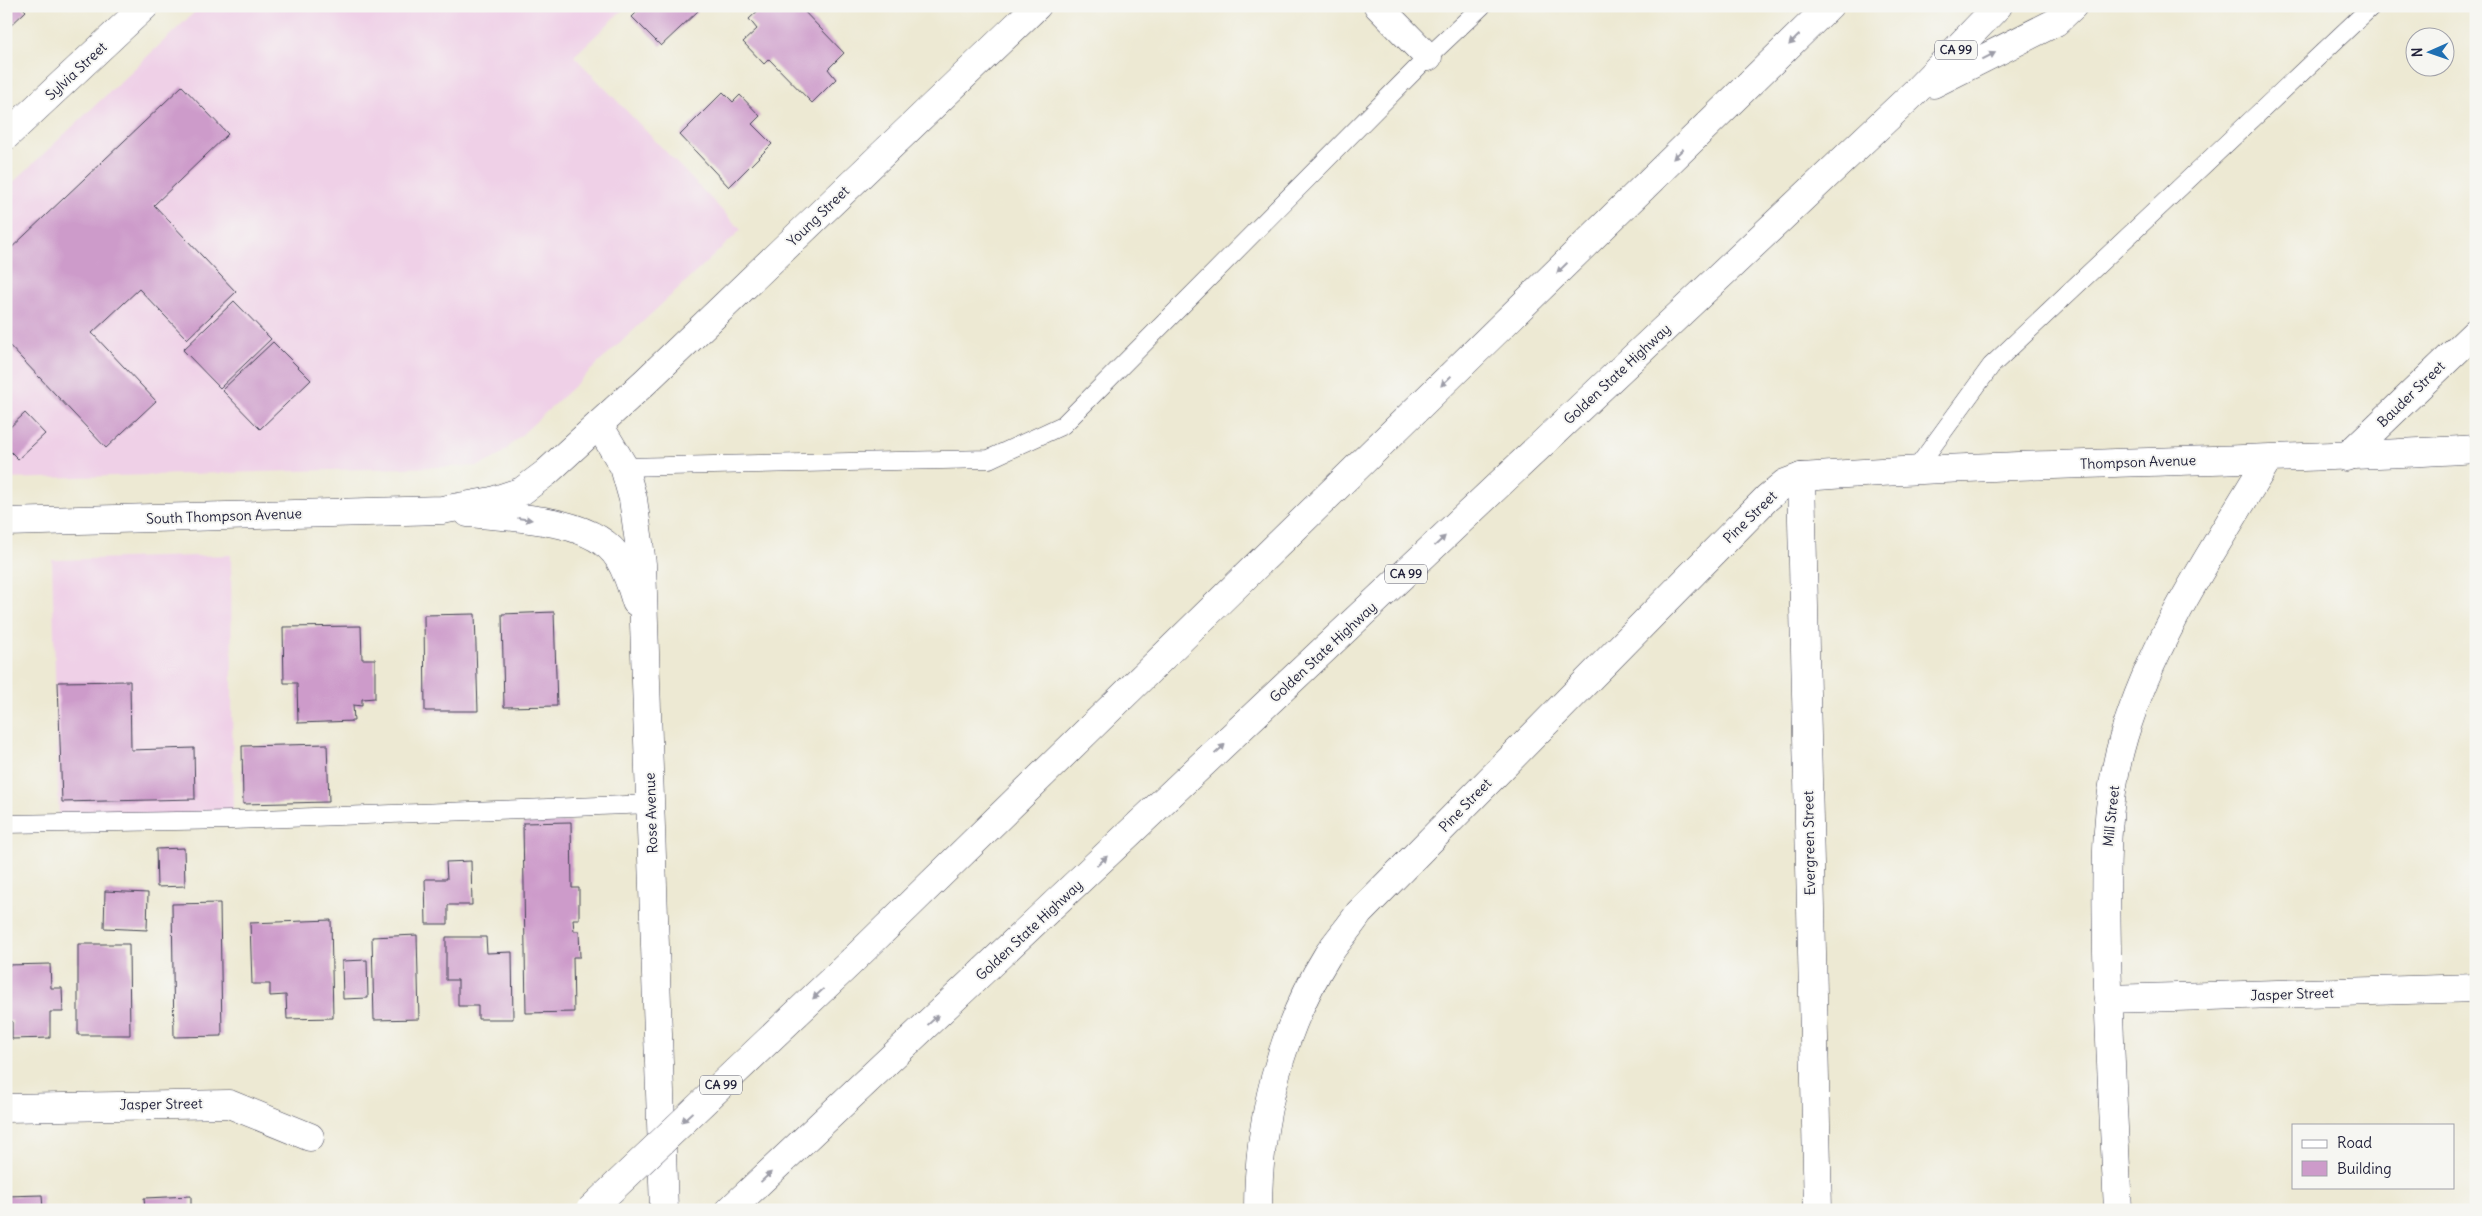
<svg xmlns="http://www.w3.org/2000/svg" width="2482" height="1216" viewBox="0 0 2482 1216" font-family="Delius,sans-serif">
<rect width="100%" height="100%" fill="#f6f6f2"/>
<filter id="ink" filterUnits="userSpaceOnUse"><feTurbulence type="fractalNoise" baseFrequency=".02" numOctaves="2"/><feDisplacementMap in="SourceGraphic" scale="10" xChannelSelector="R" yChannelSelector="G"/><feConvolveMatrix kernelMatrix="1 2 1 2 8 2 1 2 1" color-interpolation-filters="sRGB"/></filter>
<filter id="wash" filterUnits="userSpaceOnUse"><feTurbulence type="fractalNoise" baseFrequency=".0096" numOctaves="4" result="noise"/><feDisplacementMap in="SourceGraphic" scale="20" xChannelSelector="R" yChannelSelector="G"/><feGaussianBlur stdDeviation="1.12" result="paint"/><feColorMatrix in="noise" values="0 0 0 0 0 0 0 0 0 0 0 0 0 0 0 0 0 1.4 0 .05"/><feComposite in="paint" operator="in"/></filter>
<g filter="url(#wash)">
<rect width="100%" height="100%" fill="#ede9d3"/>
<!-- built -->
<g fill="#efd0e7">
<polygon points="201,6 624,6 625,8 574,56 741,230 499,456 479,466 6,479 6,189"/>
<polygon points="231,555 233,820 59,823 52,560"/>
</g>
<g id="blocks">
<!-- building -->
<g fill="#cd9bca">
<polygon points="6,6 21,6 26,11 6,30"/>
<polygon points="643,6 694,6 698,11 661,46 632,17"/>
<polygon points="763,6 799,6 844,53 828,69 836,79 812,103 769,59 764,64 743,42 757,29 749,19"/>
<polygon points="182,86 228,134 154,205 236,292 187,339 139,289 92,333 156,401 106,448 6,342 6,253"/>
<polygon points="723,92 733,102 740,95 760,116 752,124 772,144 729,187 680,135"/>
<polygon points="234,301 271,339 220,388 183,350"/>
<polygon points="273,342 311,380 260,429 222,390"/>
<polygon points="25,413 45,434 18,459 6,447 6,431"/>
<polygon points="554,612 557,706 504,707 502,614"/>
<polygon points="475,614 478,711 425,711 424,615"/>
<polygon points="361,626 362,659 375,659 375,698 362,699 362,706 353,705 354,721 298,723 297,683 284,683 283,627"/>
<polygon points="130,681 131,750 194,748 195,799 62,802 58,682"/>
<polygon points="327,744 329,802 243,804 242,746"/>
<polygon points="571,822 572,888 579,888 579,919 573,919 574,931 579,931 580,957 573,957 574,1012 526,1013 523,823"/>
<polygon points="184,848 185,886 157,887 156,849"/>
<polygon points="471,861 472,905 448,905 448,924 426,924 425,879 447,879 446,862"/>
<polygon points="105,891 148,893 147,930 104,928"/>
<polygon points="220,903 222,1036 174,1037 172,904"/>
<polygon points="331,920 333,1018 287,1019 286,995 270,996 270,984 252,984 250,923"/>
<polygon points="417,935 419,1019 374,1020 372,937"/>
<polygon points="446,937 486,937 487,953 512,952 513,1019 478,1019 478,1006 458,1006 458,980 446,980"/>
<polygon points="78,944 129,944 130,1035 78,1035"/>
<polygon points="367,960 368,998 343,999 342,961"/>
<polygon points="50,964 51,988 62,988 63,1012 50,1012 50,1038 12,1039 12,1021 6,1021 6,965"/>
<polygon points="42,1195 43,1210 6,1210 6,1196"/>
<polygon points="191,1196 191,1210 145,1210 144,1198"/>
</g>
</g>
</g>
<g filter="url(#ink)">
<use href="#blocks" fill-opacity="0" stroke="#404052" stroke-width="1"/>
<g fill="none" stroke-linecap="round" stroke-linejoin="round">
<defs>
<g id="lane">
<polyline points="624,467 989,459 1063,425 1428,57 1482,6"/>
<polyline points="1916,469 1991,366 2372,6"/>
<polyline points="6,824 233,820 651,804"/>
</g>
<g id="street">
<polyline points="1378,6 1428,57"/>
<polyline points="6,136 145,6"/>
<polyline points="599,425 624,467 633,499 642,564 664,1210"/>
<polyline points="2346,457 2476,332"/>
<polyline points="1801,477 1818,1210"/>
<path d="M468,513C510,517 595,518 619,559C627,572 632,588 636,602"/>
<polyline points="6,522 442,510 492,501 522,491 546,473 646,381 1037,6"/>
<polyline points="2108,999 2476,988"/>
<polyline points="6,1108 229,1104 310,1137"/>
<path d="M1258,1210C1258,1121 1280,1032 1327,956C1337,941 1349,928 1359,913L1767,498L1785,483L1801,477C2026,461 2251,463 2476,449"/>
<path d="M2118,1210C2114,1124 2109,1038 2107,952C2106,881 2103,805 2124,736C2154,636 2215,548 2268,459"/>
</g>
<g id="highway">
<polyline points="1933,84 2056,22 2073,6"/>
<polyline points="853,960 1829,6"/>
<polyline points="730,1210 1914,93 1998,6"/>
</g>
</defs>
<!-- lane casing -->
<use href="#lane" stroke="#404052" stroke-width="19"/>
<!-- street casing -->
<use href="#street" stroke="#404052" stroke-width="29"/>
<!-- highway casing -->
<use href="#highway" stroke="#404052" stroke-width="29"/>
<!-- lane -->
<use href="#lane" stroke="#fff" stroke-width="18"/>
<!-- street -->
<use href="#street" stroke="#fff" stroke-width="28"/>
<!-- highway -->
<use href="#highway" stroke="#fff" stroke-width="28"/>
<defs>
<polyline id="highway-bridge" points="590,1210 853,960"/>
</defs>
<!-- highway-bridge casing -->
<use href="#highway-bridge" stroke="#404052" stroke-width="29" stroke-linecap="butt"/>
<!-- highway-bridge -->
<use href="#highway-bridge" stroke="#fff" stroke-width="28"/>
</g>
<!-- one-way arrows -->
<defs><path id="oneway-solid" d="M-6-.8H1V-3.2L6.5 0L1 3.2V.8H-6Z" transform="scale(1.25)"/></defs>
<g fill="#9c9ca7">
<use href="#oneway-solid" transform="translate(1794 40) rotate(136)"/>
<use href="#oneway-solid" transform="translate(1989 56) rotate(-27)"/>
<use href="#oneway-solid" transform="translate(1678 154) rotate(136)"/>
<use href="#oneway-solid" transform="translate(1562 268) rotate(136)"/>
<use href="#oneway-solid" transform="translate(1446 381) rotate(136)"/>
<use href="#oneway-solid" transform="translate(525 519) rotate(7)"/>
<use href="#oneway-solid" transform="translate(1440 541) rotate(-43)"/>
<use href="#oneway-solid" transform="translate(1220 749) rotate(-43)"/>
<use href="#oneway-solid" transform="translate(1102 861) rotate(-43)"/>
<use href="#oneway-solid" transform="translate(818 994) rotate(137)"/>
<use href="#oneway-solid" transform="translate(933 1020) rotate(-43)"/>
<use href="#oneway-solid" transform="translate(687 1117) rotate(137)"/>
<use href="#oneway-solid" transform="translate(766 1177) rotate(-43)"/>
</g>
</g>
<g text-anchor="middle" stroke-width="4" stroke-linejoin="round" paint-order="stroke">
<!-- shield labels -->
<g fill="#f6f6f2" stroke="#626272" stroke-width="1">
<rect x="1935" y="40.5" width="42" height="19" rx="4"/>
<rect x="1385" y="564.5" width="42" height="19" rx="4"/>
<rect x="700" y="1075.5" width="42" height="19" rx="4"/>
</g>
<g font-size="12" font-weight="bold" fill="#22223b">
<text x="1956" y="54">CA 99</text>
<text x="1406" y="578">CA 99</text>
<text x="721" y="1089">CA 99</text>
</g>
<!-- street labels -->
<g font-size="14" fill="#22223b" stroke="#f6f6f2">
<text transform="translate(76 71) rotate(-43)" y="5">Sylvia Street</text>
<text transform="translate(818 216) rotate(-44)" y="5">Young Street</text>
<text transform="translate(1617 374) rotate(-43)" y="5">Golden State Highway</text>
<text transform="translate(2411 394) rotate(-44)" y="5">Bauder Street</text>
<text transform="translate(2138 462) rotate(-2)" y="5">Thompson Avenue</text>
<text transform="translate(224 516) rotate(-2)" y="5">South Thompson Avenue</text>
<text transform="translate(1750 517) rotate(-44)" y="5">Pine Street</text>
<text transform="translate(1323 652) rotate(-43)" y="5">Golden State Highway</text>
<text transform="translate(1465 805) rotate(-46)" y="5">Pine Street</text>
<text transform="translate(651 813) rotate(-92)" y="5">Rose Avenue</text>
<text transform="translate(2111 816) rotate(-84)" y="5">Mill Street</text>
<text transform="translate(1809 843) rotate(-91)" y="5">Evergreen Street</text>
<text transform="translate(1029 930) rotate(-43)" y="5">Golden State Highway</text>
<text transform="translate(2292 994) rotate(-2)" y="5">Jasper Street</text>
<text transform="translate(161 1104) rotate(-1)" y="5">Jasper Street</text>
</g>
</g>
<!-- margin -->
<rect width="2482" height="1216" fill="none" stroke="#f6f6f2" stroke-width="25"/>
<!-- legend -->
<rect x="2292" y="1124" width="162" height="65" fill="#f6f6f2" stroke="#a1a1a9"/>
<rect x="2302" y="1140" width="25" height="8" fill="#ffffff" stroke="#a1a1a9"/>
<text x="2337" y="1148" font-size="15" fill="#22223b">Road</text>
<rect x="2302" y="1161" width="25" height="15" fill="#cd9bca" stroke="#a1a1a9"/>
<text x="2337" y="1174" font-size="15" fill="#22223b">Building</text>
<!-- north arrow -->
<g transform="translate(2430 52) rotate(268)"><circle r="24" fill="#f6f6f2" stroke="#a1a1a9"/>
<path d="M0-4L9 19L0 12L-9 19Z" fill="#1f6fb2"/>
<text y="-8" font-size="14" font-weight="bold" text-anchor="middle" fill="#22223b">N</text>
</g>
</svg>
